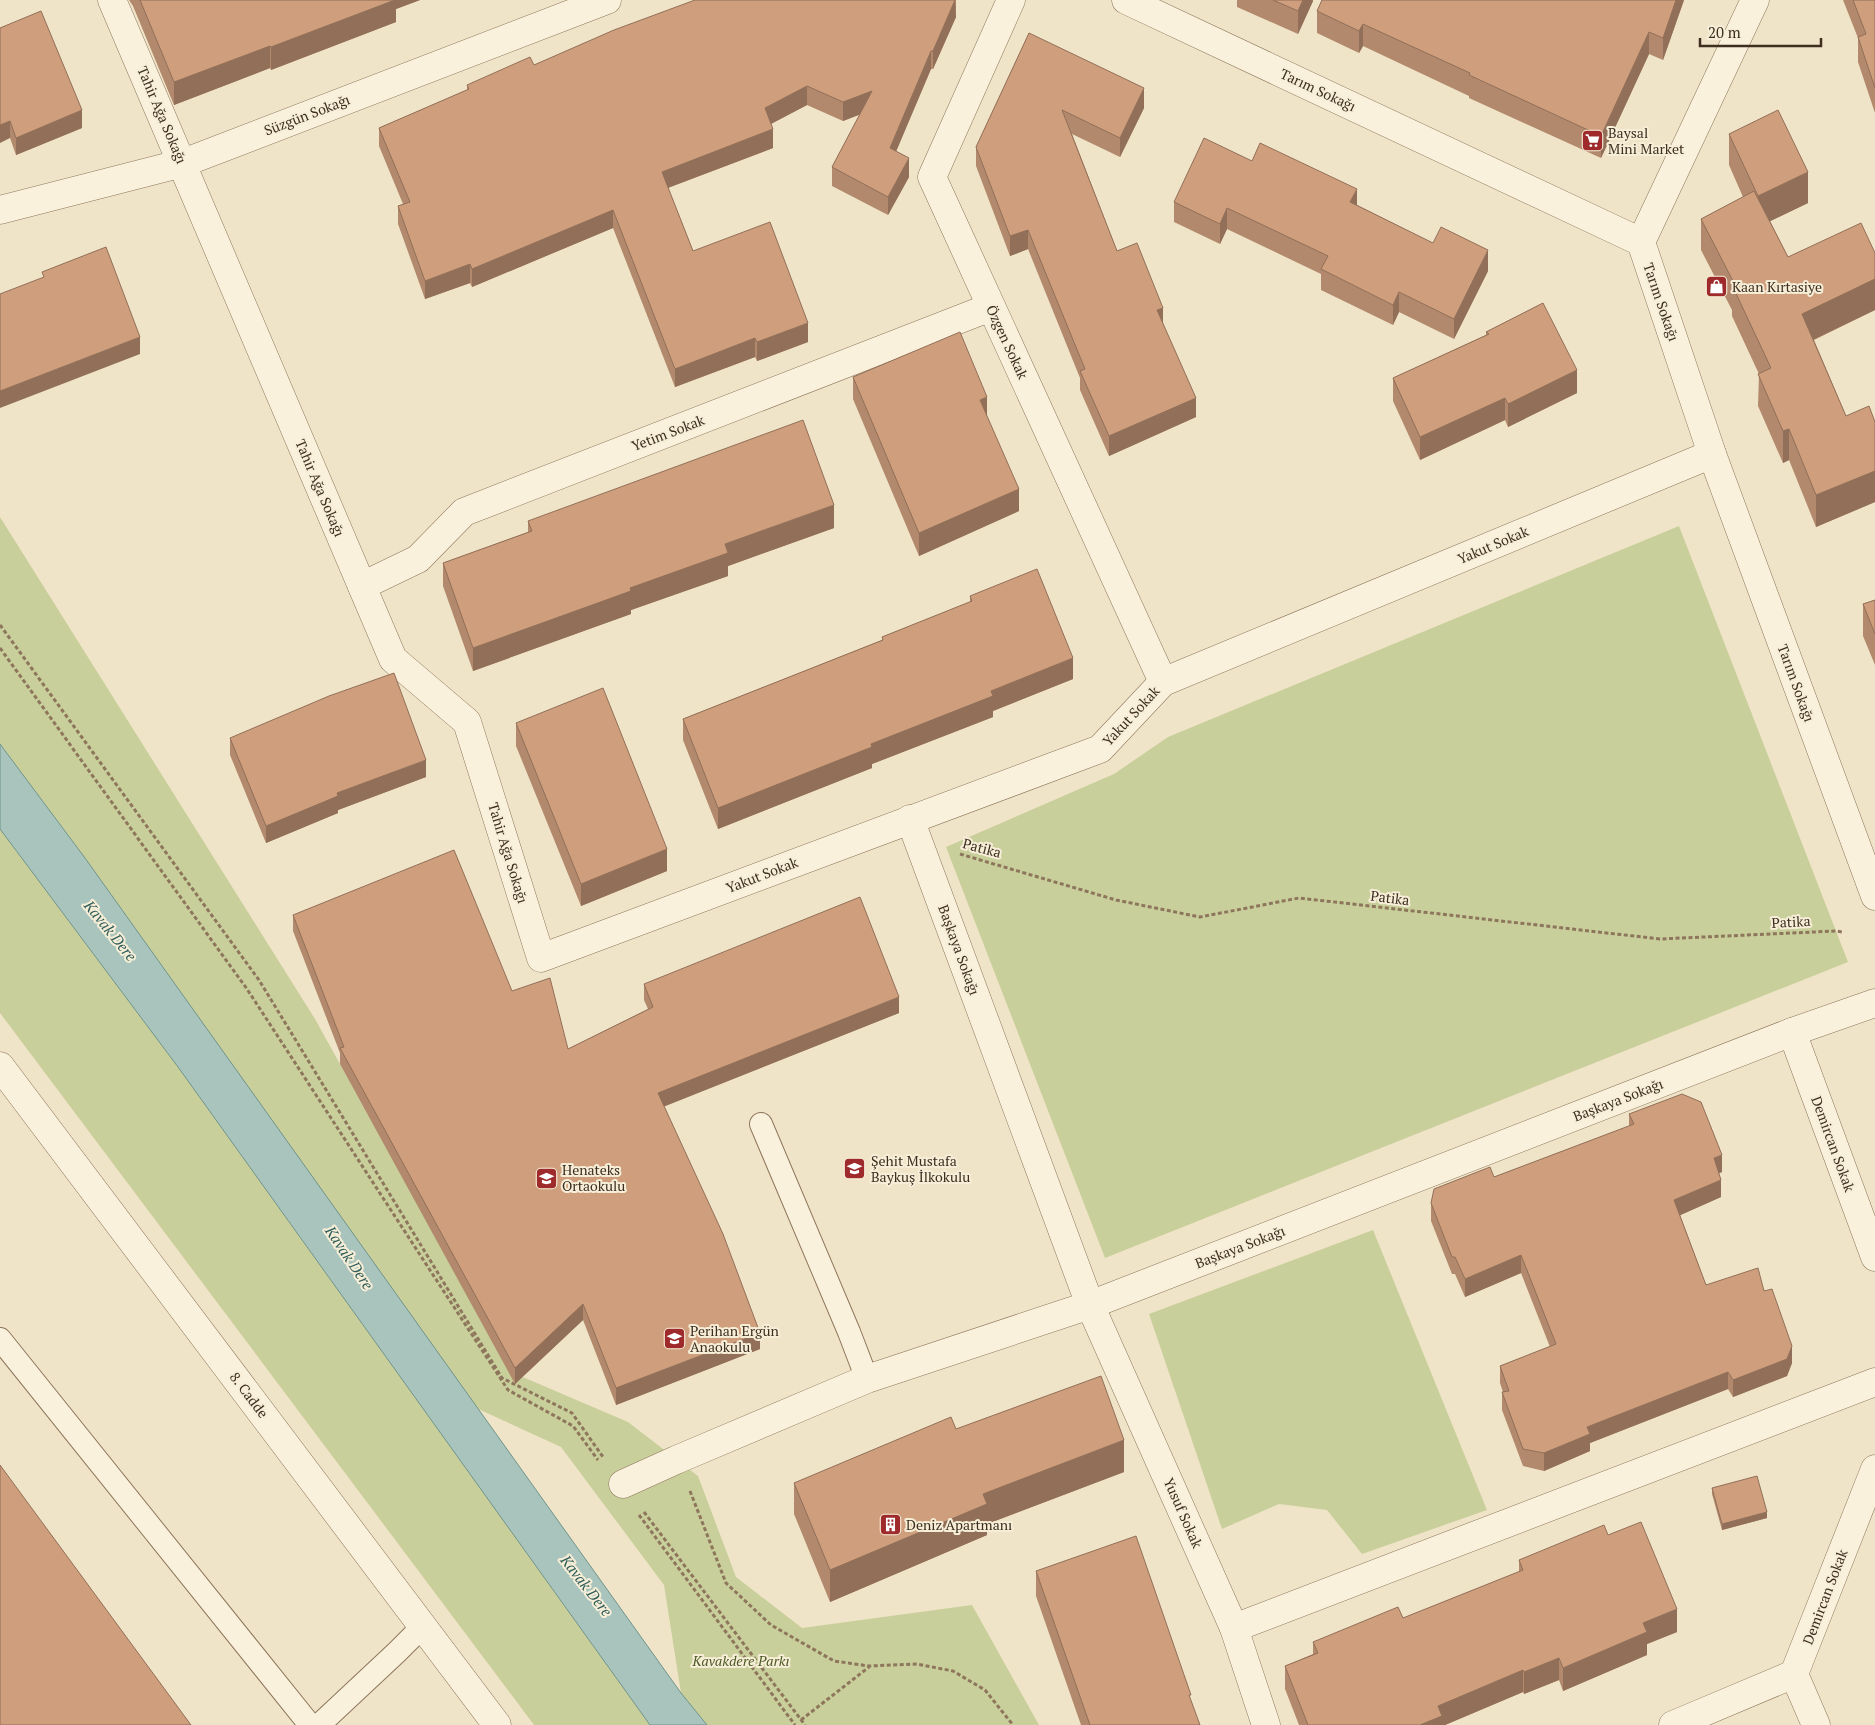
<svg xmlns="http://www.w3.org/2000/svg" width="1875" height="1725" viewBox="0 0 1875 1725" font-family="'PT Serif',serif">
<rect width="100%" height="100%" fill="#f0e4c8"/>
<!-- green -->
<g fill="#c9cf9b">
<polygon points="0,517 315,1019 511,1372 628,1422 698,1476 736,1577 802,1628 972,1605 1039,1725 707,1725 681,1693 664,1585 561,1447 476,1408 85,858 0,744"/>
<polygon points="1679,526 1848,962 1105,1258 946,847 1114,774 1168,737"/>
<polygon points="0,829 178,1067 650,1725 534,1725 0,1013"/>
<polygon points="1373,1230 1487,1510 1362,1554 1327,1510 1279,1504 1222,1529 1149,1314"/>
</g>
<!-- water -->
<polygon fill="#a9c4bc" stroke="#6f938a" points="0,744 85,858 681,1693 707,1725 650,1725 178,1067 0,829"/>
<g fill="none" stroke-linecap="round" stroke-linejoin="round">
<defs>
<g id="service">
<polyline points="761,1124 849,1332 867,1379"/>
<polyline points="0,1339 310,1725"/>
<polyline points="319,1725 397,1652 423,1626"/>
</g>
<g id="minor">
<polyline points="112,0 393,659 467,722 541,958 1100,749 1163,682 1712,454"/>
<polyline points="1011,0 932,177 1163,682"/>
<polyline points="1126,0 1641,242 1712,454 1875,896"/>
<polyline points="0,210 183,163 607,0"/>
<polyline points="1641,242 1755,0"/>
<polyline points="362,586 418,559 464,512 991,307"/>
<polyline points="910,819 1090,1305 1792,1032 1875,1003"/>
<polyline points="1792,1032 1875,1257"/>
<polyline points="623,1484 676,1460 867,1379 1090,1305 1234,1628 1266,1725"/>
<polyline points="1234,1628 1875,1382"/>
<polyline points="1673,1725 1794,1674"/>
<polyline points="1816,1725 1794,1674 1875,1469"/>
</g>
<polyline id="tertiary" points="0,1066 497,1725"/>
</defs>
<!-- service casing -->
<use href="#service" stroke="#8d765c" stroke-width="24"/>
<!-- minor casing -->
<use href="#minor" stroke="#8d765c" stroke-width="29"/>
<!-- tertiary casing -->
<use href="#tertiary" stroke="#8d765c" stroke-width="29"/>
<!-- path -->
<g stroke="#8d765c" stroke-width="3" stroke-dasharray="4 2.5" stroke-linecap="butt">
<polyline points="0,625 259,980 502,1378 572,1413 603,1457"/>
<polyline points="0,648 247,989 508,1390 573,1426 598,1460"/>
<polyline points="960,854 1116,900 1200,917 1299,898 1660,939 1836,931 1842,932"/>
<polyline points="690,1491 726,1583 771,1625 834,1661 869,1666 917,1664 953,1671 985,1690 1013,1725"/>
<polyline points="644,1512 805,1725"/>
<polyline points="639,1515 795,1725"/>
<polyline points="801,1720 869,1667"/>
</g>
<!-- service -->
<use href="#service" stroke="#faf1dc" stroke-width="22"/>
<!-- minor -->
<use href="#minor" stroke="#faf1dc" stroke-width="28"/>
<!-- tertiary -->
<use href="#tertiary" stroke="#faf1dc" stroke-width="28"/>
</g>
<!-- wall -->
<g fill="#b2896c">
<polygon points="129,0 420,0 396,9 396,22 271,70 270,68 174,105 133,6"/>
<polygon points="956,0 956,17 933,69 931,69 896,151 909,177 888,215 832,186 832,167 860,114 843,121 807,105 771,124 773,148 668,188 693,251 808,342 757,361 755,357 675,387 613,228 472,287 470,283 425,299 398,224 398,206 403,204 379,146 379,128 467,90 467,85 534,65"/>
<polygon points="1237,0 1313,0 1313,1 1298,34 1237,7"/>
<polygon points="1322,0 1684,0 1663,60 1649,54 1601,158 1469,98 1469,96 1363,46 1359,53 1317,33 1317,11"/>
<polygon points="1843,0 1875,0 1875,113 1858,62 1858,38"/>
<polygon points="0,28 82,128 16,155 10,138"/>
<polygon points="1029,33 1144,108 1120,157 1072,134 1117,251 1163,323 1196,417 1109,456 1080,390 1080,378 1028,249 1010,256 976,166 976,147"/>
<polygon points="1729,134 1808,203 1770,221 1788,257 1875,253 1875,310 1814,340 1846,416 1875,422 1875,502 1816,527 1789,460 1783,463 1758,406 1759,374 1732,316 1732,310 1701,250 1701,219 1743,197 1729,165"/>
<polygon points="1252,161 1357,205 1488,271 1454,339 1399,312 1393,325 1321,290 1321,274 1227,229 1220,244 1174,222 1174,202"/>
<polygon points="1543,303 1577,393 1508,427 1505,420 1420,460 1393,401 1393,378 1486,335 1486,332"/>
<polygon points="853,377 987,416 1019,511 919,556 853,399"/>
<polygon points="528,521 834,528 728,566 728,576 631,610 631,614 473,671 443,586 443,563 528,532"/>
<polygon points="970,596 1073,679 993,711 993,717 872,764 872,768 718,829 683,740 683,719 882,640 882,637 970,602"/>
<polygon points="1875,600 1875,665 1863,636 1863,604"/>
<polygon points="516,723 667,871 581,906 516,746"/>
<polygon points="230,738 426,777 338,810 338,813 266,843 230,755"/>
<polygon points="293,915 512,991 568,1049 648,1009 644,1000 644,984 899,1013 664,1106 760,1349 616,1405 583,1320 515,1384 340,1064 340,1053 293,931"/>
<polygon points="1629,1114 1722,1172 1719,1173 1721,1197 1680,1215 1706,1285 1764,1291 1792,1363 1787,1376 1733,1397 1728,1389 1590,1443 1590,1451 1544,1471 1523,1466 1502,1410 1502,1392 1503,1392 1500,1383 1500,1366 1550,1347 1521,1273 1465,1297 1455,1274 1452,1274 1431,1221 1431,1203 1494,1177 1629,1126"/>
<polygon points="956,1429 1124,1472 987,1524 987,1535 830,1602 794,1514 794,1483"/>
<polygon points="1712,1488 1767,1518 1722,1530 1712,1494"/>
<polygon points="1608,1535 1677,1632 1647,1644 1647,1655 1563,1691 1559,1680 1524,1694 1523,1692 1445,1725 1299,1725 1285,1689 1285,1666 1313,1654 1313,1642 1403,1618 1519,1572 1519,1560"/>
<polygon points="1036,1571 1200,1725 1081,1725 1036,1596"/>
</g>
<!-- shaded-wall -->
<g fill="#916f58">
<polygon points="392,0 420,0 396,9 396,22 271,70 271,47"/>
<polygon points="955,0 956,17 933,69 933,51"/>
<polygon points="1303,0 1313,0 1313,1 1298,34 1298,11"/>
<polygon points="1676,0 1684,0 1663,60 1663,38"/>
<polygon points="1363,24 1363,46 1359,53 1359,31"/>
<polygon points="1649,32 1649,54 1601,158 1601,136"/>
<polygon points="270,46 270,68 174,105 174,82"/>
<polygon points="931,51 931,69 890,166 890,148"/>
<polygon points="807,86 807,105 765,127 765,108"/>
<polygon points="1144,88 1144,108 1120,157 1120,138"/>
<polygon points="872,91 872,110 843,121 843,102"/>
<polygon points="82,110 82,128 16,155 16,138"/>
<polygon points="10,121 10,138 0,143 0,125"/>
<polygon points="773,129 773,148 662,190 662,172"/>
<polygon points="909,158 909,177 888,215 888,197"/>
<polygon points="1808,172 1808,203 1758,227 1758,196"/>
<polygon points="1357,189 1357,210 1350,202"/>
<polygon points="1227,208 1227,229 1220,244 1220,224"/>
<polygon points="613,210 613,228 472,287 472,269"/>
<polygon points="1028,230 1028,249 1010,256 1010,236"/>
<polygon points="1488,250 1488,271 1454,339 1454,319"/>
<polygon points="470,264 470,283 425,299 425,281"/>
<polygon points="1875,279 1875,310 1802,345 1802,314"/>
<polygon points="1399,292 1399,312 1393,325 1393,305"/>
<polygon points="1163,308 1163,327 1157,310"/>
<polygon points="808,323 808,342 757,361 757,342"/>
<polygon points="140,337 140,354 0,408 0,391"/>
<polygon points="755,338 755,357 675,387 675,369"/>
<polygon points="1577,370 1577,393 1508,427 1508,404"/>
<polygon points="987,397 987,419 980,400"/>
<polygon points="1196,398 1196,417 1109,456 1109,436"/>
<polygon points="1505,398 1505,420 1420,460 1420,437"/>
<polygon points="1789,429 1789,460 1783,463 1783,431"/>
<polygon points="1875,471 1875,502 1816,527 1816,495"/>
<polygon points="1019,489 1019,511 919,556 919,533"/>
<polygon points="834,505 834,528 728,566 728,576 631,610 631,614 473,671 473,648 630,588 725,544"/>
<polygon points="1073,658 1073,679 993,711 993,717 872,764 872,768 718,829 718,808 991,691"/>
<polygon points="426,760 426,777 338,810 338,813 266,843 266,826 337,793"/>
<polygon points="667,849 667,871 581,906 581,884"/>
<polygon points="899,997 899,1013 658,1109 658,1093"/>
<polygon points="1722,1155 1722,1172 1714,1175 1714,1158"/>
<polygon points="1721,1180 1721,1197 1674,1218 1674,1200"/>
<polygon points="1521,1255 1521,1273 1465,1297 1465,1279"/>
<polygon points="583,1304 583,1320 515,1384 515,1368"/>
<polygon points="760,1333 760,1349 616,1405 616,1388"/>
<polygon points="1792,1346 1792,1363 1787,1376 1733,1397 1733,1380"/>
<polygon points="1728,1372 1728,1389 1590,1443 1590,1451 1544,1471 1544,1453 1587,1427"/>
<polygon points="1124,1440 1124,1472 987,1524 987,1535 830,1602 830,1570 983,1494"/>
<polygon points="1767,1512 1767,1518 1722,1530 1722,1524"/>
<polygon points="1677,1609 1677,1632 1647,1644 1647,1655 1563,1691 1563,1668 1643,1623"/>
<polygon points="1559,1658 1559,1680 1524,1694 1524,1672"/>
<polygon points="1523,1670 1523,1692 1445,1725 1420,1725 1438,1706"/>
</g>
<!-- building -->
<g fill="#cf9f7d" stroke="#916f58">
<polygon points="140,0 395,0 271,47 270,46 174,82"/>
<polygon points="695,0 955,0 933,51 931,51 890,148 909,158 888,197 832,167 872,91 843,102 807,86 765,108 773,129 662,172 693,251 770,222 808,323 757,342 755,338 675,369 613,210 472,269 470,264 425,281 398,206 410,202 379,128 469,89 467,85 530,57 534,65 614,30"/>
<polygon points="1273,0 1303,0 1298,11"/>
<polygon points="1322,0 1676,0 1663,38 1649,32 1601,136 1469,75 1470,73 1363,24 1359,31 1317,11"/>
<polygon points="1853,0 1875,0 1875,88 1858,37 1866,34"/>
<polygon points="41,11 82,110 16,138 10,121 0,125 0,28"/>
<polygon points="1029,33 1144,88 1120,138 1062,110 1117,251 1137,243 1163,308 1157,310 1196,398 1109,436 1080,371 1085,369 1028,230 1010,236 976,147"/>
<polygon points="1778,110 1808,172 1758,196 1729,134"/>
<polygon points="1204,138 1252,161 1260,143 1357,189 1350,202 1433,243 1441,227 1488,250 1454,319 1399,292 1393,305 1321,269 1328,256 1227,208 1220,224 1174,202"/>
<polygon points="1754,191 1788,257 1861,223 1875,253 1875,279 1802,314 1846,416 1869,406 1875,422 1875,471 1816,495 1789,429 1783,431 1758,374 1771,368 1732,285 1734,283 1701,219"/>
<polygon points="106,247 140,337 0,391 0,294 44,277 42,272"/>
<polygon points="1543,303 1577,370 1508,404 1505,398 1420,437 1393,378 1489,334 1486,332"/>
<polygon points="960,332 987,397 980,400 1019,489 919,533 853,377"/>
<polygon points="803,420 834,505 725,544 728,553 630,588 631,591 473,648 443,563 532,531 528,521"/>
<polygon points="1037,569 1073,658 991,691 993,696 871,744 872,747 718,808 683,719 883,640 882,637 972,601 970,596"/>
<polygon points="1875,600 1875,634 1863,604"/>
<polygon points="394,673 426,760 337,793 338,796 266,826 230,738 329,696"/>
<polygon points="603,688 667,849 581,884 516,723"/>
<polygon points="454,850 512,991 550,978 568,1049 653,1007 644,984 860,897 899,997 658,1093 723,1234 760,1333 616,1388 583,1304 515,1368 340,1048 344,1047 293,915"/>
<polygon points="1682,1094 1701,1102 1722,1155 1714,1158 1721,1180 1674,1200 1706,1285 1758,1268 1764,1291 1772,1289 1792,1346 1787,1359 1733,1380 1728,1372 1587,1427 1590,1434 1544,1453 1523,1449 1502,1392 1509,1391 1500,1366 1556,1344 1521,1255 1465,1279 1455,1257 1452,1257 1431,1203 1434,1189 1490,1167 1494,1177 1634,1124 1629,1114"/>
<polygon points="1101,1376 1124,1440 983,1494 987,1504 830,1570 794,1483 951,1417 956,1429"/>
<polygon points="0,1465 191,1725 0,1725"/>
<polygon points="1757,1476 1767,1512 1722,1524 1712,1488"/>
<polygon points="1641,1522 1677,1609 1643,1623 1647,1632 1563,1668 1559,1658 1524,1672 1523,1670 1438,1706 1442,1716 1420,1725 1308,1725 1285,1666 1318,1653 1313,1642 1398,1607 1403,1618 1523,1570 1519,1560 1604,1525 1608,1535"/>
<polygon points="1136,1536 1191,1695 1189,1695 1200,1725 1090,1725 1036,1571"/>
</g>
<!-- icons -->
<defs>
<symbol id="supermarket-square" viewBox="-11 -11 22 22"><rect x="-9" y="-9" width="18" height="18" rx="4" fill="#9e2a2b" stroke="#f7eed8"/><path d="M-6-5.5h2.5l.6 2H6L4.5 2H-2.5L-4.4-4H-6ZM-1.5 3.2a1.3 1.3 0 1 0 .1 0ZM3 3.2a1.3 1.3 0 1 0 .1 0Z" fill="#fff"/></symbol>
<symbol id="shop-square" viewBox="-11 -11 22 22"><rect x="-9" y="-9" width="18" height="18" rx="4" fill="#9e2a2b" stroke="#f7eed8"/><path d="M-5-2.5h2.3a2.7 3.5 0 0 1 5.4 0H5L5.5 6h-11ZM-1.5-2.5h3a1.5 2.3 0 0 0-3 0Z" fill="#fff"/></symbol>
<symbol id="school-square" viewBox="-11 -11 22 22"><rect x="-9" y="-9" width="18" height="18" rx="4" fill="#9e2a2b" stroke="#f7eed8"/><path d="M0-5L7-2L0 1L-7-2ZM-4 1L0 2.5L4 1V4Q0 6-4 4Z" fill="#fff"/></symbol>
<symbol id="building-square" viewBox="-11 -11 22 22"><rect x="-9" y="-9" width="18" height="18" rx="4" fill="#9e2a2b" stroke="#f7eed8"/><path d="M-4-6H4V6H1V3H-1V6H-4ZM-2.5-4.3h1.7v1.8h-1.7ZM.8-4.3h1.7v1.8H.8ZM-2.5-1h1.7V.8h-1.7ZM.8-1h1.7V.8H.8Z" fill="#fff"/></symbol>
</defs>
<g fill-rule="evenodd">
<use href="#supermarket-square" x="1580" y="128" width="25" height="25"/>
<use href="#shop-square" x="1704" y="274" width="25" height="25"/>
<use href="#school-square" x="842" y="1156" width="25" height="25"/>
<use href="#school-square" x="534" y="1166" width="25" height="25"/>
<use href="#school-square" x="662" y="1326" width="25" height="25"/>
<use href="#building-square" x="878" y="1512" width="25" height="25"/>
</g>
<g text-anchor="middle" stroke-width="4" stroke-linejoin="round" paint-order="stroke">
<!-- street labels -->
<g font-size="14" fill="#3d2e20" stroke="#f7eed8">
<text transform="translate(1318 90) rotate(25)" y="5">Tarım Sokağı</text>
<text transform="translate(162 115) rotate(67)" y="5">Tahir Ağa Sokağı</text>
<text transform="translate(307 115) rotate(-21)" y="5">Süzgün Sokağı</text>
<text transform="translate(1661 302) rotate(71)" y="5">Tarım Sokağı</text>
<text transform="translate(1007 342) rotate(65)" y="5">Özgen Sokak</text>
<text transform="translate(668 433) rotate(-21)" y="5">Yetim Sokak</text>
<text transform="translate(320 488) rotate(67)" y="5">Tahir Ağa Sokağı</text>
<text transform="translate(1493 545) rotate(-23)" y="5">Yakut Sokak</text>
<text transform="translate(1796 683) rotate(70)" y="5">Tarım Sokağı</text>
<text transform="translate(1131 716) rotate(-47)" y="5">Yakut Sokak</text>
<text transform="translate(982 848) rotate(15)" y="5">Patika</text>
<text transform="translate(508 853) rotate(73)" y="5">Tahir Ağa Sokağı</text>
<text transform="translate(762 875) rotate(-21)" y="5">Yakut Sokak</text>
<text transform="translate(1390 898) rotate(7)" y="5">Patika</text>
<text transform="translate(1791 922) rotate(-3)" y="5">Patika</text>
<text transform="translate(959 950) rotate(70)" y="5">Başkaya Sokağı</text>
<text transform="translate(1618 1100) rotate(-21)" y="5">Başkaya Sokağı</text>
<text transform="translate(1833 1144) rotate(70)" y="5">Demircan Sokak</text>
<text transform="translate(1240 1247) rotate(-21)" y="5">Başkaya Sokağı</text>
<text transform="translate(249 1395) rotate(53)" y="5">8. Cadde</text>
<text transform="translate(1183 1513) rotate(66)" y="5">Yusuf Sokak</text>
<text transform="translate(1825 1597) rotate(-69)" y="5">Demircan Sokak</text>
</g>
<!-- poi labels -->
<g font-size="14" fill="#3d2e20" stroke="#f7eed8" text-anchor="start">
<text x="1608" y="138">Baysal<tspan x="1608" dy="16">Mini Market</tspan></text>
<text x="1732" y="292">Kaan Kırtasiye</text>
<text x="871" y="1166">Şehit Mustafa<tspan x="871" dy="16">Baykuş İlkokulu</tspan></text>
<text x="562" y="1175">Henateks<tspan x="562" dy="16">Ortaokulu</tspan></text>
<text x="690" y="1336">Perihan Ergün<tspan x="690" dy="16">Anaokulu</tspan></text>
<text x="906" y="1530">Deniz Apartmanı</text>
</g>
<!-- park labels -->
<g font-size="14" font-style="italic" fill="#4d5a26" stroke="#f7eed8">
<text x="741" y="1666">Kavakdere Parkı</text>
</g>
<!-- water labels -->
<g font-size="15" font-style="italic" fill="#2f5d5a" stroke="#f7eed8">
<text transform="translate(110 931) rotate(51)" y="5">Kavak Dere</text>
<text transform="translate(349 1258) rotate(56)" y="5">Kavak Dere</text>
<text transform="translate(586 1586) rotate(52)" y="5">Kavak Dere</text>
</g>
</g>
<!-- scale -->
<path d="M1700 38v8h121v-8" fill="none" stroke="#3d2e20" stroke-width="2.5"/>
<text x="1708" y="38" font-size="15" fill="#3d2e20" stroke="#f7eed8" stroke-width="4" paint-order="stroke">20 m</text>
</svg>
